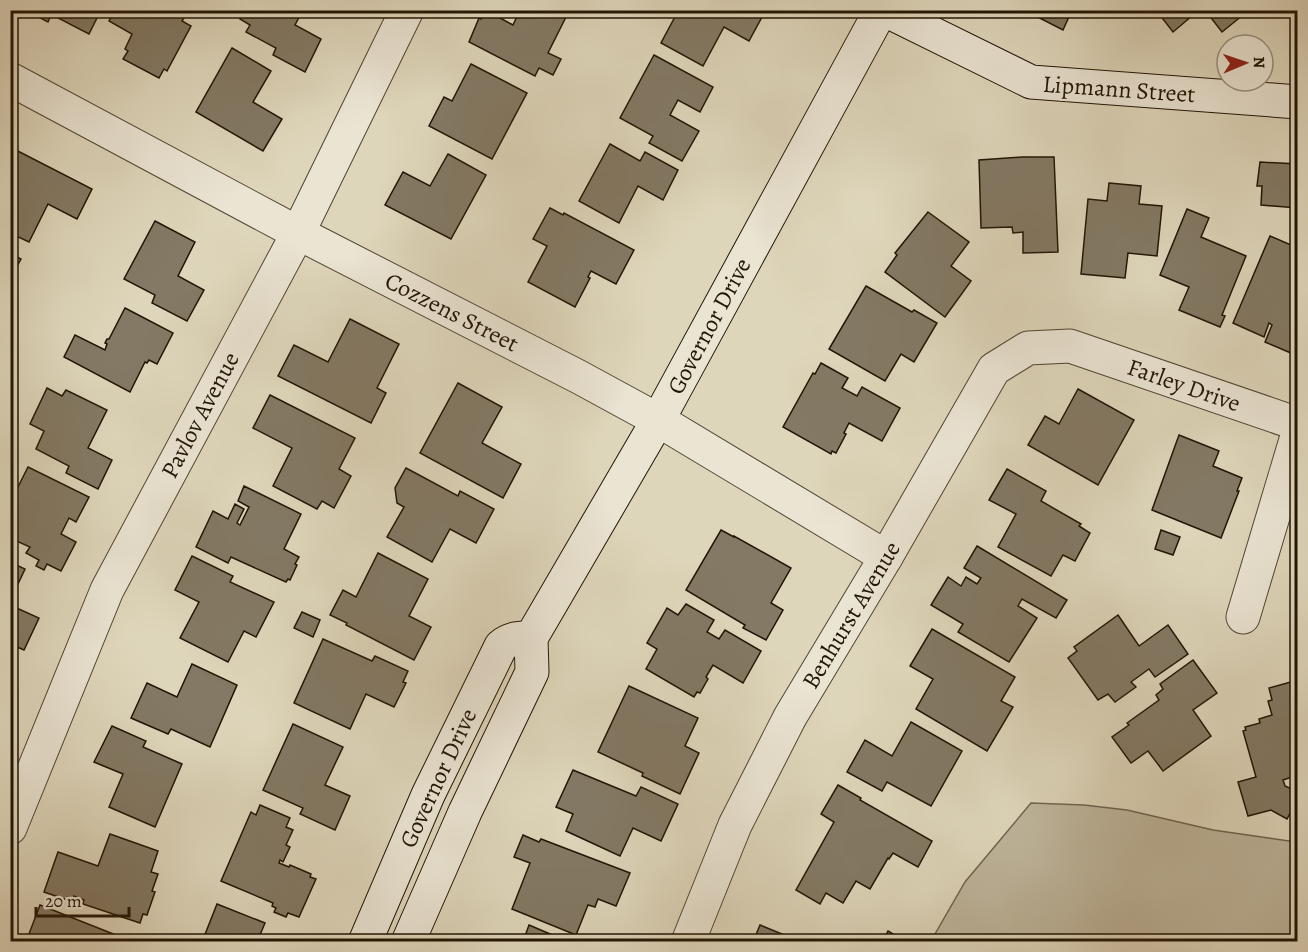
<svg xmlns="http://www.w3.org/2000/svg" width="1308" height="952" viewBox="0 0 1308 952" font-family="Alegreya,serif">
<rect width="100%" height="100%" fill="#ded6bb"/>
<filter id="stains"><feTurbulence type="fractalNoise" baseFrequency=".00333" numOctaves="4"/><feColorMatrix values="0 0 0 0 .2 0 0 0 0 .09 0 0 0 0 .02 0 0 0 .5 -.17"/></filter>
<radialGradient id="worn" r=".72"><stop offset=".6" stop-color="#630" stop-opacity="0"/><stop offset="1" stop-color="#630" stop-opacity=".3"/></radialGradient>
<!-- green -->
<polygon fill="#beb59c" stroke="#706550" stroke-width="1.5" points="1031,803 1084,805 1127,810 1213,830 1289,841 1297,838 1297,941 931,941 965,882"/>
<!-- building -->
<g fill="#837964" stroke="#211505" stroke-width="1.5">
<polygon points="25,10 53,10 48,22"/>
<polygon points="62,10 101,10 89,34 58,18"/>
<polygon points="115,10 174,10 185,16 182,21 191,26 167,71 164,69 159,78 123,59 128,51 125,49 132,34 109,21"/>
<polygon points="245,10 303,10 295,25 321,39 305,72 273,55 276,48 246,32 250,25 240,19"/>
<polygon points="485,10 513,25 520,10 569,11 548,53 561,59 553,75 539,68 535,76 469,42 479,18 481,19"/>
<polygon points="673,10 750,10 762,17 749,41 724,27 703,66 661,43 677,13"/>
<polygon points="1024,10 1072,10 1063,30"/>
<polygon points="1156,10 1199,10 1173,32"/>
<polygon points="1205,10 1239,10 1243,15 1222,32"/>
<polygon points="232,48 271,71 253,102 282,119 263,151 196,112"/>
<polygon points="654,55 713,87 700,112 678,100 670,115 699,131 682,161 649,143 653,136 620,118"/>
<polygon points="471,64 527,93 492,159 429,126 444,97 452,101"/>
<polygon points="610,144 640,161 645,152 678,170 663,200 638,186 619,223 579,201"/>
<polygon points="10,147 92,189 77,219 48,204 29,242 10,233"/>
<polygon points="448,154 486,175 451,239 385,205 403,172 430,186"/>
<polygon points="1022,157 1054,157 1058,252 1023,253 1023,232 1013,233 1012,227 981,228 979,160"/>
<polygon points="1260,162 1298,164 1298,208 1261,205 1262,186 1257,186"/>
<polygon points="1109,183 1141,186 1139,204 1162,206 1157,256 1128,253 1125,278 1081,274 1088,199 1107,201"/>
<polygon points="550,208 563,215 564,213 634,250 616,284 591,271 588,277 590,278 575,307 528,282 547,246 533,239"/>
<polygon points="1187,209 1209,218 1201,237 1246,256 1222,315 1225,316 1220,327 1179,310 1189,287 1160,275"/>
<polygon points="928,212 969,242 951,266 971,281 945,317 885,272 897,255 895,253"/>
<polygon points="155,221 195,242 178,276 204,290 187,321 152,303 155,295 124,279"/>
<polygon points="1270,236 1298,248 1298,256 1295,262 1298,264 1298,356 1265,342 1272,325 1269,323 1264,337 1233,323"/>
<polygon points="10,253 21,259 10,279"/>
<polygon points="866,286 912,312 914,310 937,323 914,362 901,354 885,381 829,349"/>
<polygon points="125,308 173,333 157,364 149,360 147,363 145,362 130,392 64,357 75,335 105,350 107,344 105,343 107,339 109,339"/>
<polygon points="350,319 399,344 377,388 386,393 371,423 278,376 294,345 328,362"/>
<polygon points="821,363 848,378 842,388 857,396 862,387 900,408 882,441 849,423 844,433 846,434 836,453 832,451 831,454 783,427 813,373 815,374"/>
<polygon points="458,383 502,407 482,443 521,464 503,498 420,453"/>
<polygon points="47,388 62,396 66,390 107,410 88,448 112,460 98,489 66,473 69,466 36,449 44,431 30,424"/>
<polygon points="1078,389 1134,420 1098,485 1028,445 1045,416 1059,424"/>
<polygon points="270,395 355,438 339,469 351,476 334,508 322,501 317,509 273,486 292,448 253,428"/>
<polygon points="1179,435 1219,451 1213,466 1242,478 1237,491 1239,491 1221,538 1152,510"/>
<polygon points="28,467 89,497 76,522 69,518 61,534 76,542 61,571 47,564 44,570 36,566 39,560 26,553 30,547 10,538 10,503"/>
<polygon points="406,468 458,496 460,491 494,509 476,543 450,529 432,562 387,537 404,507 397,503 395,488"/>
<polygon points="1007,469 1046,491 1041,501 1081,524 1079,526 1090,533 1075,561 1063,555 1051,576 998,547 1016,514 989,500"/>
<polygon points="244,486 301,514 284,549 299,557 295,564 297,565 290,580 288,579 286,582 231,557 228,563 196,547 213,511 228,519 235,504 244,509 237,523 240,525 249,507 238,501"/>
<polygon points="721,530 734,537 734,536 791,568 771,603 783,610 766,640 743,628 745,625 686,590"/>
<polygon points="1161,530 1180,537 1173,555 1155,549"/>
<polygon points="977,546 1067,600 1056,618 1022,599 1018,606 1037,618 1009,662 958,632 963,624 931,605 948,577 961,586 966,577 977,584 981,578 964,568"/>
<polygon points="378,553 428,579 409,616 431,627 414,660 346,625 347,623 330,615 343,590 356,597"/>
<polygon points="192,556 233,576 230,582 274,602 256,637 244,631 228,662 180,638 199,602 175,590"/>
<polygon points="10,562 25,569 10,601"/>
<polygon points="686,604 714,620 707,632 719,639 725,630 761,651 743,683 713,665 706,677 708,679 700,693 697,692 694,697 646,669 657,649 647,643 667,608 678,615"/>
<polygon points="10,605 39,618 24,650 10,644"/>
<polygon points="302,612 320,620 313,637 294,628"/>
<polygon points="1118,615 1139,646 1168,625 1188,654 1155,677 1149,669 1131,682 1136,687 1115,702 1108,694 1098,700 1068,658 1077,651 1074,647"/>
<polygon points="932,629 1015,677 1001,701 1013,707 987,751 916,709 933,679 910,666"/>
<polygon points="323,639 372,661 375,656 408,671 403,682 406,683 394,707 366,694 350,729 294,703"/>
<polygon points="1193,660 1217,693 1193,710 1211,736 1163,771 1148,751 1131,763 1112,737 1129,725 1127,723 1159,700 1156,695 1163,689 1160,684"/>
<polygon points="192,664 237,685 210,747 171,729 168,734 131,718 147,683 177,697"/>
<polygon points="1298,680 1298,775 1283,780 1285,786 1298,792 1298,799 1287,819 1271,810 1248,816 1238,782 1256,777 1243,731 1246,730 1245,727 1260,723 1259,719 1272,715 1268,701 1272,700 1269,688"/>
<polygon points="629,686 698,718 685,746 699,753 680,794 642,776 643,773 598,752"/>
<polygon points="911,722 962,751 931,806 887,782 882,791 847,772 865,740 892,756"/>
<polygon points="293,724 343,747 325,785 350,796 335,830 300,814 303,808 263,790"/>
<polygon points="112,726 146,741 143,747 182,764 155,827 109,807 123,774 94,762"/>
<polygon points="573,770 636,796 641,787 678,804 661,841 633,828 620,856 566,831 573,814 556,807"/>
<polygon points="838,785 861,798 860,800 932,841 918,867 893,853 889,859 888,858 870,889 856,881 843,903 826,893 820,904 796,890 834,822 821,814"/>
<polygon points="260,805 290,818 286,827 293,830 286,845 290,847 283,862 280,860 279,863 289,867 290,865 311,874 310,877 316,879 299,917 288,913 286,917 274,912 276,908 272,906 273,903 221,881 251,812 256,815"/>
<polygon points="110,834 158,851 151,872 158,874 152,891 155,892 147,915 143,914 140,923 83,904 84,900 74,896 73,902 44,892 58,852 98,866"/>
<polygon points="523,835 539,842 541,839 630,873 616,906 598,899 595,907 588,905 576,935 512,909 530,863 514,857"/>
<polygon points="217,904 265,923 257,942 202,942"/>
<polygon points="40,905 126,939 125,942 34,942 27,939"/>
<polygon points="529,925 569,942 523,942"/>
<polygon points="760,925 799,941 799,942 753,942"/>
<polygon points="888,931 906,942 882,942"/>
</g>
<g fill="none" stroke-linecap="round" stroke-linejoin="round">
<defs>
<g id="street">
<polyline points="10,79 298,233 579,377 658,420 886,557"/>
<polyline points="1243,617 1298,433"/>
<polyline points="10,828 107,590 298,233 407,10"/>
<polyline points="688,942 735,825 790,717 886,557 994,369 1028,348 1070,346 1298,424"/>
</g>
<g id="secondary">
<polyline points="885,10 1031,82 1298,102"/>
<path d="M365,942L428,795L501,646C510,638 519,638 531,638"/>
<polyline points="408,942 465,812 532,672 531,638 658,420 881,10"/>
</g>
</defs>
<!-- street casing -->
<use href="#street" stroke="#504532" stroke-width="35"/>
<!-- secondary casing -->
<use href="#secondary" stroke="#211505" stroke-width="35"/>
<!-- street -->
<use href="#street" stroke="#eae4d3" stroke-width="33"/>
<!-- secondary -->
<use href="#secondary" stroke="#eae4d3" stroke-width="33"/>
</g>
<g text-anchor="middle" stroke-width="4.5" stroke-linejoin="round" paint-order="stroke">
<!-- street labels -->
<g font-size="24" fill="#211505" stroke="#eae4d3">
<text transform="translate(1119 89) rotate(4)" y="8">Lipmann Street</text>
<text transform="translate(452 312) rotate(27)" y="8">Cozzens Street</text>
<text transform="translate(709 326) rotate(-62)" y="8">Governor Drive</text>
<text transform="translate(1184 385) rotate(19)" y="8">Farley Drive</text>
<text transform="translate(200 415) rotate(-62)" y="8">Pavlov Avenue</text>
<text transform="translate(851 615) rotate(-59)" y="8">Benhurst Avenue</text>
<text transform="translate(438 778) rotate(-65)" y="8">Governor Drive</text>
</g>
</g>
<!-- margin -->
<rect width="1308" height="952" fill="none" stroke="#ded6bb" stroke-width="36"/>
<rect x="12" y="12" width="1284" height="928" fill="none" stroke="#211505" stroke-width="3"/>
<rect x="18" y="18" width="1272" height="916" fill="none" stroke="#211505" stroke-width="1.5"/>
<!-- north arrow -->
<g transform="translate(1245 63) rotate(88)"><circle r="28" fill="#eae4d3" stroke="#9a9181" stroke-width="1.5"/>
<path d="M0-4.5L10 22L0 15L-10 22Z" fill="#8f2418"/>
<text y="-9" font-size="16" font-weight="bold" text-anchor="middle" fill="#211505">N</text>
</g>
<!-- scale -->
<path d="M36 907v9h93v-9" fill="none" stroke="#211505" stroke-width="3"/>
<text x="45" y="907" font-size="18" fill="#211505" stroke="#eae4d3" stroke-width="4.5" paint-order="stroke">20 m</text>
<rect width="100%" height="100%" filter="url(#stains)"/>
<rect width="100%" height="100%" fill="url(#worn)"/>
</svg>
